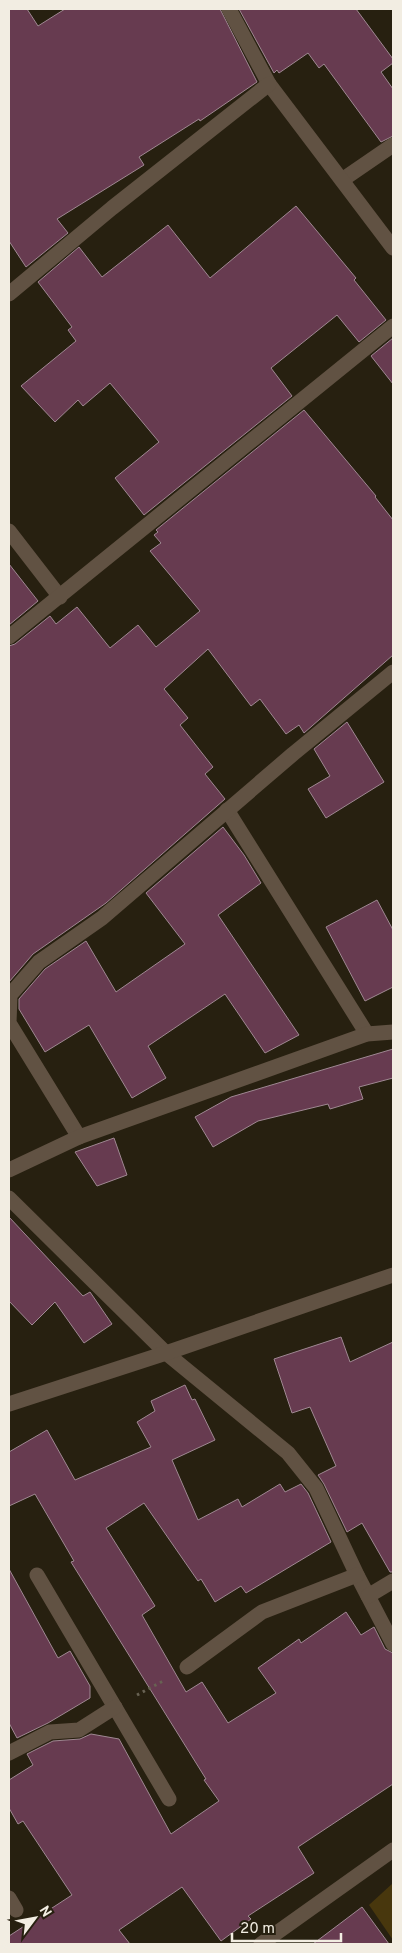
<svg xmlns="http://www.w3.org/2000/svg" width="402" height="1953" viewBox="0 0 402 1953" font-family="Overpass,sans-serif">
<rect width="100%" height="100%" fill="#272010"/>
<!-- green -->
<polygon fill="#48370d" points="393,1883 393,1940 369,1905"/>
<!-- building -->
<g fill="#673b50" stroke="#9f8892">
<polygon points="9,9 27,9 38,26 65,9 220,9 257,82 200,121 199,119 139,157 144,165 57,219 68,233 26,267 9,241"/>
<polygon points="239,9 356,9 393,59 393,63 381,72 393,89 393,136 381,142 324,64 319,68 308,53 279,73 277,70 274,73"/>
<polygon points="296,206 356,278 354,280 386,320 359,342 337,315 271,368 292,396 144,515 115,478 159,442 110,383 83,406 78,400 55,422 21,386 76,341 68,330 72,327 38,282 79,247 102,277 168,225 210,278"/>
<polygon points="393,338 393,384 371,356"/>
<polygon points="304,410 376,496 375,497 393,520 393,655 304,733 299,725 286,734 260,699 251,706 208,649 164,689 188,718 180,725 213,767 205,774 225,799 106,903 33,954 9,982 9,646 15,644 50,616 56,624 77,607 110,648 138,625 156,647 200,611 150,551 161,543 154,535 158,532 156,530"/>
<polygon points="9,564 38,601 9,625"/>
<polygon points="347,722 384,782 326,818 308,789 330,776 314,749"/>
<polygon points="223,827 244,855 261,883 218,915 299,1035 265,1053 225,994 148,1046 166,1078 132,1098 89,1025 45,1052 19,1009 19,999 45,969 86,941 116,992 185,944 146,893"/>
<polygon points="377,900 393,930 393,987 365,1001 326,927"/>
<polygon points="393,1049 393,1078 359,1087 363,1099 330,1109 328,1104 258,1121 213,1147 195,1117 231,1097"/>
<polygon points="114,1138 127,1175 97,1186 75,1152"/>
<polygon points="9,1217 83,1296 90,1292 112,1324 84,1343 55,1302 32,1325 9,1301"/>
<polygon points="341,1337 350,1362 393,1342 393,1572 390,1572 362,1523 347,1532 324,1484 318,1475 336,1466 310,1407 292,1413 274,1359"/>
<polygon points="185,1385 192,1400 195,1399 215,1440 172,1460 198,1520 238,1499 242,1507 280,1484 285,1492 301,1484 308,1493 331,1542 246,1593 241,1586 215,1602 201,1579 198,1581 144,1503 106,1528 155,1606 142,1615 186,1692 202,1682 228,1723 276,1693 258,1668 299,1639 301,1643 346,1612 361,1635 374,1627 385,1649 393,1653 393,1784 298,1847 314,1873 248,1916 251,1919 221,1941 182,1887 119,1930 130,1944 9,1944 9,1936 72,1895 23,1821 18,1824 9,1808 9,1780 33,1765 27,1754 53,1741 80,1739 91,1734 119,1739 171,1834 219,1801 204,1780 206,1779 71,1562 74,1561 35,1494 9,1506 9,1452 47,1430 75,1480 151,1447 137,1422 155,1411 151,1401"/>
<polygon points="9,1569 58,1658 70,1651 90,1686 90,1698 48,1723 17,1738 9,1723"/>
<polygon points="362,1907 389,1944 313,1944"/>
</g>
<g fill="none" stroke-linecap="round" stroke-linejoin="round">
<!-- path -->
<polyline stroke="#686253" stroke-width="3" stroke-dasharray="2.5 4" stroke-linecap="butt" points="137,1695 165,1680"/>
<!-- service -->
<polyline stroke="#615243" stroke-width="15" points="342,180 393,145"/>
<!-- minor -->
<g stroke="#615243" stroke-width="15">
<polyline points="229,9 269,84 393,248"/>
<polyline points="9,294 112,208 269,84"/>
<polyline points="9,531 60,597"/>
<polyline points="9,637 393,326"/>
<polyline points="227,810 367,1034"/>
<polyline points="79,1137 9,1023 10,995 39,962 102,918 293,754 393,672"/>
<polyline points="9,1170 79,1137 367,1034 393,1032"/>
<polyline points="9,1198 166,1353 288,1453 316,1488 357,1575 393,1644"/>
<polyline points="37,1575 169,1799"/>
<polyline points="368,1596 393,1581"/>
<polyline points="187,1667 262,1612 357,1575"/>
<polyline points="9,1753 50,1732 79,1730 115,1707"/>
<polyline points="9,1898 16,1910"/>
<polyline points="261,1944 393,1850"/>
</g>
<!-- tertiary -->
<polyline stroke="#615243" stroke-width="15" points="9,1404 166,1353 393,1275"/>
</g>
<!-- border -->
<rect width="402" height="1953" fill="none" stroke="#f2ede2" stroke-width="20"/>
<!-- north arrow -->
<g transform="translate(35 1918) rotate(58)" stroke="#272010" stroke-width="4" paint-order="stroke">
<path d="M0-4L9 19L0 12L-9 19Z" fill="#f2ede2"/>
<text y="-8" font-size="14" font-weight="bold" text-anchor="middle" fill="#f2ede2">N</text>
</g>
<!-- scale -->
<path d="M232 1933v8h109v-8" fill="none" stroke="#f2ede2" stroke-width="2.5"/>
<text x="240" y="1933" font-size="15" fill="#f2ede2" stroke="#272010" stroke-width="4" paint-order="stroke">20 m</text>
</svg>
